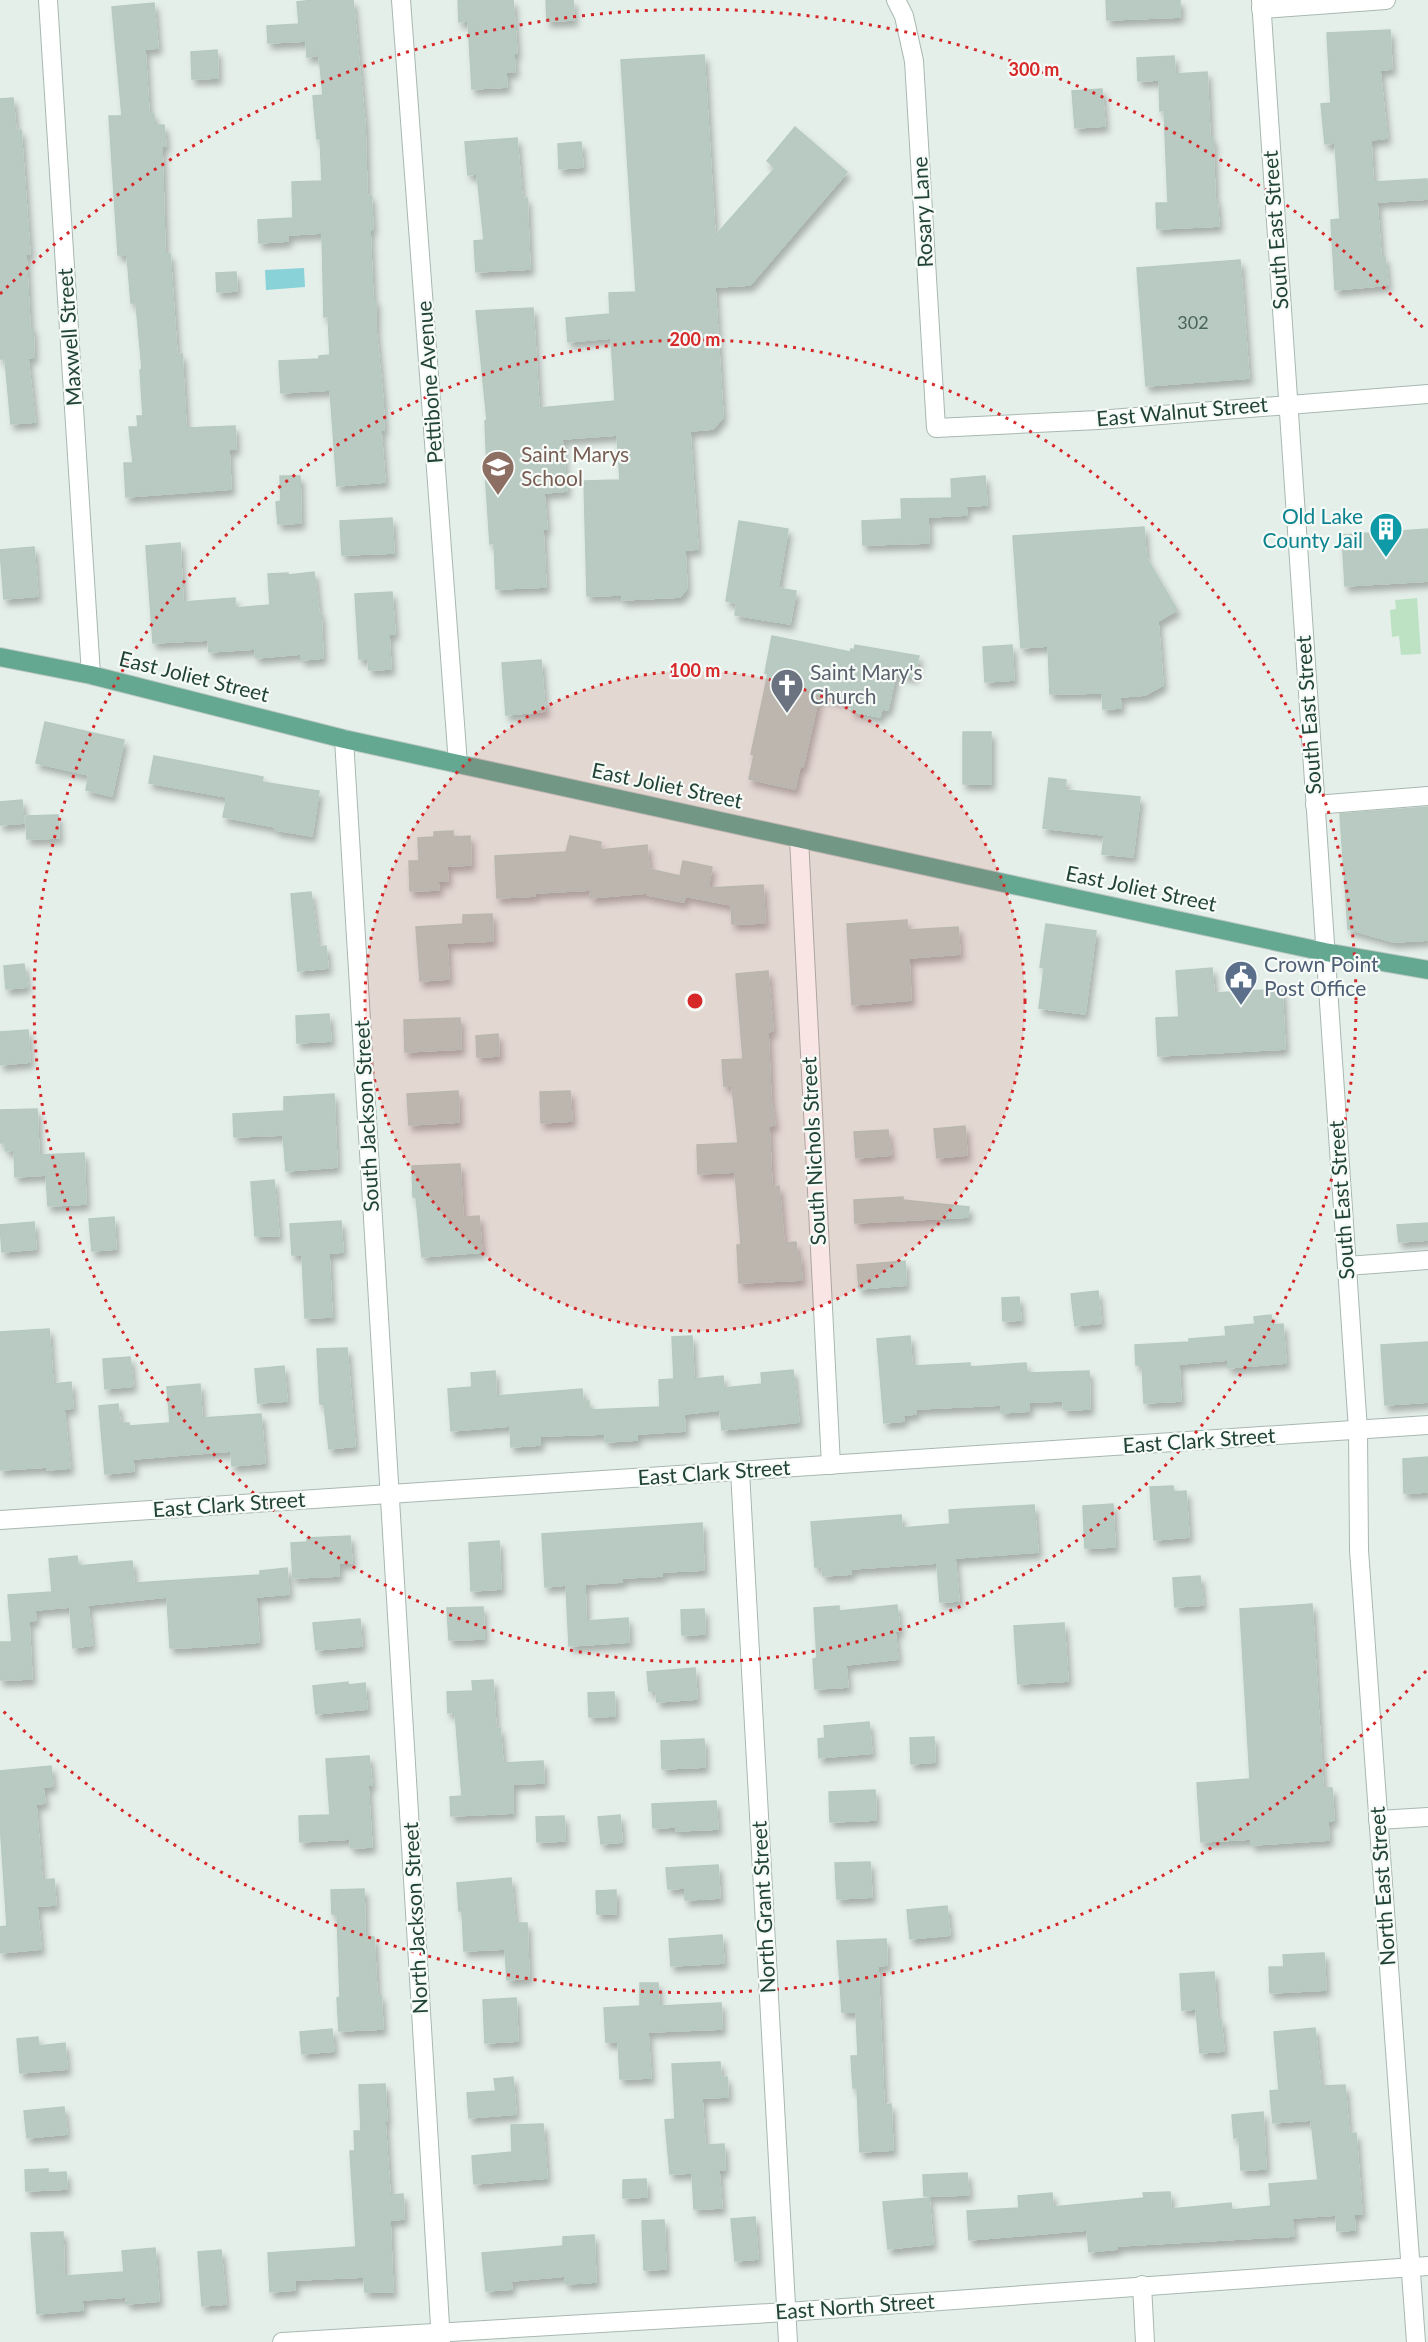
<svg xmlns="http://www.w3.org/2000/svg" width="1428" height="2342" viewBox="0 0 1428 2342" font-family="Lato,sans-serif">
<defs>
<filter id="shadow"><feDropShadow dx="3.5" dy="6" stdDeviation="3" flood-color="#0004"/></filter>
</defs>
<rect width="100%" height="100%" fill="#e5efea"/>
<!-- green -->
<polygon fill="#bce2c3" points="1417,598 1421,654 1401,655 1399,636 1392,637 1390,610 1396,609 1395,600"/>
<!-- water -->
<polygon fill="#88d2d8" points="304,268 305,287 266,290 265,270"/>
<!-- building -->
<g fill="#b9cac2" stroke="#b6cac0" stroke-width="1.5" filter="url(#shadow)">
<polygon points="314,0 353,0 365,125 367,196 371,195 373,229 370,230 373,300 376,300 376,331 383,400 384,430 381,430 385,482 337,486 330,390 281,393 279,361 319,359 319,356 330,355 328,316 324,317 322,233 288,235 288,241 259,243 258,220 293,218 292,182 322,181 320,138 317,139 313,96 323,95 319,55 307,57 306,41 268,43 267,26 299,24 297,2"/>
<polygon points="458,0 513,0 517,53 514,53 515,72 506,72 507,87 472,89 468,21 459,22"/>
<polygon points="546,0 573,0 574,20 547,21"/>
<polygon points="1106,0 1180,0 1180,17 1107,20"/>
<polygon points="154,3 158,48 145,49 149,114 154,114 154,125 164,125 166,146 162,146 165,254 170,254 177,355 182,354 186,428 235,426 236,449 229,449 231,489 126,497 124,463 133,463 129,427 138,427 137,416 143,416 140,370 142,369 136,303 131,303 127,255 118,255 109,116 122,116 112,7"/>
<polygon points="1390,30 1392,69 1380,70 1387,138 1371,140 1373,182 1427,179 1428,199 1377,202 1381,257 1385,257 1388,285 1335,290 1331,220 1340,219 1335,143 1325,144 1321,104 1331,103 1327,33"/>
<polygon points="217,50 218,78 192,79 191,52"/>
<polygon points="704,55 715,236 775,168 767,161 795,127 847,172 750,285 715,287 723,417 713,429 690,431 698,549 685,550 687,588 680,597 622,600 622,595 587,596 584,481 620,480 617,435 562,439 567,491 544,493 547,529 543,529 546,587 496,589 494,543 490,544 485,470 487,470 485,421 487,420 476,311 533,308 539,408 615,401 611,338 568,342 566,318 610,314 609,293 636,292 621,60"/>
<polygon points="1174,56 1175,74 1207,72 1210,138 1213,138 1215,200 1217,200 1219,226 1157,229 1156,203 1168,203 1164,110 1160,111 1159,80 1138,81 1137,58"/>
<polygon points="1102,89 1105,126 1075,128 1072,91"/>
<polygon points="13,98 16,131 21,130 28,228 30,254 26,254 30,328 33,328 34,357 28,358 35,422 11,424 5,359 0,359 0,99"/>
<polygon points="517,138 522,199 527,198 530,269 476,272 474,241 484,240 477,174 468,175 465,142"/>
<polygon points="581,142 583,167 559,169 558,144"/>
<polygon points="1240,260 1249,378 1146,386 1137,268"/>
<polygon points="236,272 237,291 217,292 216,273"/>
<polygon points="280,476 300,476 301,523 278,524 276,502 281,501"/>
<polygon points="985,476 987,505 966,506 967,515 928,517 929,543 863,545 862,521 902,519 901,499 952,498 951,479"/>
<polygon points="392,518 394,553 342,555 340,521"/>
<polygon points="739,521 788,529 778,588 796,591 790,624 735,615 737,603 726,601"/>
<polygon points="1144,527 1146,557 1177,610 1158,621 1163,685 1145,695 1120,697 1121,708 1103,709 1102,693 1050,694 1048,646 1021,648 1013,536"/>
<polygon points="1428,529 1428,581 1345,586 1342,535"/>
<polygon points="180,543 183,602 235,598 235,608 270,605 268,574 288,573 288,575 314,572 319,613 321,613 323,658 302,660 301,654 256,658 255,649 209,652 208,640 153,643 146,546"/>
<polygon points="34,547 38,596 4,599 0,550"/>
<polygon points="392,592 395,634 389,634 391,669 369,670 368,659 359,659 355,594"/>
<polygon points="772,636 850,652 851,649 854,650 855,645 919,656 914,677 896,673 888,710 882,709 880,717 851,711 853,703 819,696 803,767 800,766 795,789 749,779 754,755 751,754 768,674 765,673"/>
<polygon points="1012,645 1014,680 985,682 983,647"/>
<polygon points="541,660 545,711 506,715 502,663"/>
<polygon points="45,722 124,740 112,796 86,790 89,775 36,763"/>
<rect x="963" y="732" width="28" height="52"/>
<polygon points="154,756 263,777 262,782 319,791 312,836 275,830 276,827 223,817 227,797 149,783"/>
<polygon points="1049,778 1066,780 1065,790 1140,797 1133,857 1102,854 1104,835 1043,828"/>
<polygon points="22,800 24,823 0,825 0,802"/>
<polygon points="1428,807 1428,940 1394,942 1348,929 1340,814"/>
<polygon points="58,815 59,838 27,839 26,816"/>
<polygon points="453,831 453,837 470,836 471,865 447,866 448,881 438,881 439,890 410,891 409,861 419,861 418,838 434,837 434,832"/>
<polygon points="570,836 601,842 600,850 647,845 649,869 680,876 683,861 712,867 708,888 763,885 765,923 732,924 731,905 685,896 684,902 647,895 647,893 590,898 591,890 535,893 535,896 497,898 495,856 566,852"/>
<polygon points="311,892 318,947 326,946 328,968 298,971 291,894"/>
<polygon points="492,914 493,941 447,943 449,979 420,981 416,927 463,924 463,915"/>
<polygon points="907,920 907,930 958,927 960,954 909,958 911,1000 852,1005 847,924"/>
<polygon points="1046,924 1096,931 1085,1014 1039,1008 1044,968 1040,967"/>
<polygon points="24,964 27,987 6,989 4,966"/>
<polygon points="1212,968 1214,993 1282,989 1285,1049 1158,1056 1156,1018 1179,1017 1176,971"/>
<polygon points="768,971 773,1031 768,1032 771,1101 775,1125 769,1126 772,1187 779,1186 784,1243 796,1242 797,1255 800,1255 802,1280 739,1283 737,1245 741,1245 735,1172 698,1174 697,1145 738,1143 732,1086 724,1086 722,1060 743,1059 736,974"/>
<polygon points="329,1014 331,1041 297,1043 296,1016"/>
<polygon points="460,1018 461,1049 405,1052 404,1020"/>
<polygon points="28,1030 30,1062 0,1065 0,1032"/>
<polygon points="498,1034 499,1056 477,1057 476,1036"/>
<polygon points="458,1091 459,1122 409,1125 407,1094"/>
<polygon points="570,1091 572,1121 541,1123 540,1092"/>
<polygon points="334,1094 337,1167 286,1171 283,1135 234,1137 233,1114 284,1111 284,1097"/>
<polygon points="37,1109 39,1155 84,1153 86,1204 48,1206 46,1175 15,1177 14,1150 6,1151 5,1143 0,1143 0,1110"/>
<polygon points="965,1126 967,1155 937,1158 934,1129"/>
<polygon points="888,1130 891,1155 856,1158 854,1132"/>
<polygon points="460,1164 463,1217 479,1216 482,1252 422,1257 416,1197 413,1197 412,1166"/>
<polygon points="274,1180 279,1236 255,1236 251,1182"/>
<polygon points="903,1197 903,1200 969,1207 968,1217 855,1223 854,1200"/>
<polygon points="114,1217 116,1249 92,1251 89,1219"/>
<polygon points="341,1221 343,1252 329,1253 332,1317 305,1318 302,1255 292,1255 290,1224"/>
<polygon points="34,1222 36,1249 2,1252 0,1225"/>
<polygon points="1428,1223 1428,1240 1399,1242 1397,1225"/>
<polygon points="905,1261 906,1285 859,1289 857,1265"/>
<polygon points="1098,1291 1101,1323 1075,1326 1071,1294"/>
<polygon points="1019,1297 1021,1320 1003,1321 1002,1298"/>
<polygon points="1271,1315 1272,1325 1283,1324 1286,1363 1228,1368 1228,1360 1179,1364 1181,1401 1144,1403 1142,1365 1136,1365 1135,1345 1189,1342 1189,1339 1226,1336 1225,1327 1255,1324 1254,1317"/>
<polygon points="49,1329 53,1384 71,1382 73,1408 64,1409 70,1468 47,1470 47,1467 0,1470 0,1332"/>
<polygon points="692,1336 694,1379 723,1376 724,1388 762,1384 761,1373 793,1370 799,1422 722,1430 720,1410 684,1414 685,1431 637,1434 637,1440 606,1442 605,1434 540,1436 540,1445 511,1447 510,1426 451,1431 448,1389 472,1387 471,1373 495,1371 496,1396 582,1389 583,1401 589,1401 589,1410 660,1407 659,1380 674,1379 672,1337"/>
<polygon points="910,1336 912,1366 970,1363 970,1367 1026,1363 1027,1373 1089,1371 1090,1409 1064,1410 1063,1401 1029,1402 1029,1411 1001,1413 1001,1405 915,1409 916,1414 903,1415 904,1421 884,1423 877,1339"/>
<polygon points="1428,1342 1428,1402 1385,1405 1381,1345"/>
<polygon points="347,1348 355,1446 329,1449 324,1404 320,1404 317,1349"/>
<polygon points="130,1357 133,1386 105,1389 103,1359"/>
<polygon points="284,1366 287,1401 258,1403 255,1369"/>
<polygon points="200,1384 202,1418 261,1414 265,1463 232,1466 231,1451 133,1459 134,1471 105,1474 99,1406 118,1404 120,1423 129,1423 129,1426 170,1423 167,1387"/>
<polygon points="1428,1457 1428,1492 1404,1493 1403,1459"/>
<polygon points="1173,1486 1174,1492 1186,1491 1189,1537 1154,1540 1150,1487"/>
<polygon points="1113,1504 1115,1547 1085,1548 1083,1506"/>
<polygon points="1034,1505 1038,1552 955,1558 959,1601 940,1602 937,1563 851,1569 851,1574 823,1576 822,1567 815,1567 811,1522 901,1515 902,1528 950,1524 949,1510"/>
<polygon points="702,1523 704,1570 662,1572 662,1576 622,1578 622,1582 585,1584 586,1621 628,1618 629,1642 569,1646 566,1585 545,1587 542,1534"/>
<polygon points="350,1536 352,1563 339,1563 339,1576 293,1578 291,1543 307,1542 307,1538"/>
<polygon points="499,1541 501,1589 471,1591 469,1543"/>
<polygon points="77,1556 78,1566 132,1561 134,1583 260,1575 260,1571 287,1568 289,1594 256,1597 259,1642 200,1647 170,1648 167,1597 88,1605 92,1645 73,1648 70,1607 35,1610 36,1620 29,1621 32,1679 0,1680 0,1642 12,1642 8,1595 52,1592 49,1559"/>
<polygon points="1200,1576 1203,1605 1175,1607 1173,1578"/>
<polygon points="1312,1604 1323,1788 1332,1788 1334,1820 1328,1821 1329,1840 1252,1845 1251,1839 1201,1842 1197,1783 1250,1779 1240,1609"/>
<polygon points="897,1605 900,1631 895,1631 898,1659 846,1665 848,1687 815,1689 813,1659 817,1658 814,1608 839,1606 839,1611"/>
<polygon points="483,1607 484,1639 449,1640 447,1608"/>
<polygon points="704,1609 705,1634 682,1635 681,1610"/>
<polygon points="360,1619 362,1646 316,1650 313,1623"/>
<polygon points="1064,1623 1068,1681 1018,1684 1014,1626"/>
<polygon points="695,1668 697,1699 657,1702 656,1691 649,1691 647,1672"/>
<polygon points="493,1680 496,1729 500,1728 503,1763 543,1761 544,1783 513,1784 513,1813 451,1816 450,1797 462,1796 455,1712 448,1713 447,1692 473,1691 472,1681"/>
<polygon points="348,1682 348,1685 365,1683 367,1709 316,1714 313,1686"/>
<polygon points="614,1692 615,1716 589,1717 588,1693"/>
<polygon points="869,1722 872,1753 819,1758 818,1739 825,1738 824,1726"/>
<polygon points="934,1737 935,1762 911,1764 910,1738"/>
<polygon points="704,1739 705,1767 662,1769 661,1741"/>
<polygon points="369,1756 372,1785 368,1785 372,1847 351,1848 350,1839 300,1842 299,1816 330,1815 326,1759"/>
<polygon points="51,1766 53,1786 43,1787 45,1803 36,1804 42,1880 54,1879 56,1905 37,1906 41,1949 0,1953 0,1927 7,1926 0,1822 0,1771"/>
<polygon points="875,1790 876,1820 830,1822 829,1792"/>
<polygon points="716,1801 718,1829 676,1831 676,1827 653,1828 652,1804"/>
<polygon points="620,1815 622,1842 601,1844 598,1817"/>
<polygon points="564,1816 565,1841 537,1842 536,1817"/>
<polygon points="870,1862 872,1897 837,1899 835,1863"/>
<polygon points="718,1865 720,1898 685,1900 685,1888 668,1889 666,1868"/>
<polygon points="511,1878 515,1923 527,1923 529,1978 507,1980 505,1949 464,1951 462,1911 459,1911 457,1883"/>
<polygon points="364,1889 365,1937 374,1937 377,1995 381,1995 383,2029 339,2031 337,1998 340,1997 337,1914 332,1914 331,1890"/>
<polygon points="616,1890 616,1914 597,1914 596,1891"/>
<polygon points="947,1906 950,1935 910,1939 907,1910"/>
<polygon points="722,1935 724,1963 671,1966 669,1939"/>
<polygon points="886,1939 887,1965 878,1966 884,2105 891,2104 893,2150 860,2152 857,2088 853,2088 851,2056 858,2056 856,2012 842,2012 837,1941"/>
<polygon points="1324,1953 1326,1990 1270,1993 1269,1967 1284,1967 1283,1955"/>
<polygon points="1214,1972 1217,2019 1221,2019 1224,2051 1200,2053 1196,2009 1182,2010 1180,1974"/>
<polygon points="640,1983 658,1983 659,2006 721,2003 722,2029 648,2032 651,2078 620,2079 618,2042 606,2042 604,2008 640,2006"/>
<polygon points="516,1998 518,2041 485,2043 483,2000"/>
<polygon points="1315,2028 1321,2086 1345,2085 1349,2134 1356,2133 1362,2214 1354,2214 1355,2230 1337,2231 1336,2215 1292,2218 1294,2236 1117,2246 1117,2249 1089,2252 1087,2230 969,2240 967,2211 1019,2208 1018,2196 1052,2193 1053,2207 1144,2198 1143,2193 1170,2192 1171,2209 1231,2203 1232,2210 1271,2206 1269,2184 1318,2180 1311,2120 1273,2123 1270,2091 1279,2090 1274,2032"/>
<polygon points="332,2029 334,2051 302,2054 300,2032"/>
<polygon points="38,2037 38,2046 65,2043 67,2069 20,2073 17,2039"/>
<polygon points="720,2062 721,2078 727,2077 728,2097 702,2098 705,2145 724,2144 725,2170 719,2170 722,2208 694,2209 692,2173 670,2174 665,2120 675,2119 672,2064"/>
<polygon points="513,2077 516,2114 469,2118 467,2093 496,2091 494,2079"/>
<polygon points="385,2084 387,2121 385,2121 390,2195 403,2194 404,2219 390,2220 393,2292 365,2292 364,2277 295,2280 295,2290 270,2292 268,2253 356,2247 350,2151 355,2151 354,2131 361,2131 359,2085"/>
<polygon points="64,2107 67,2134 27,2138 24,2111"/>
<polygon points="1263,2112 1266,2169 1241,2170 1239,2137 1234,2138 1232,2115"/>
<polygon points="543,2124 547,2178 474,2184 472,2156 512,2152 511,2125"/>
<polygon points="48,2169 48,2173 66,2172 67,2189 26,2191 25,2170"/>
<polygon points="967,2173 969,2195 924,2196 923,2175"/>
<polygon points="646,2179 647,2197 623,2198 623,2180"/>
<polygon points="929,2198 933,2244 888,2249 883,2202"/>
<polygon points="755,2217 758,2259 735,2261 731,2219"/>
<polygon points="664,2220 666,2269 644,2270 642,2221"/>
<polygon points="63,2232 64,2276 124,2272 122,2251 155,2248 159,2301 127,2304 126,2297 82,2300 83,2310 37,2314 31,2233"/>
<polygon points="594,2235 596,2282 566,2284 565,2276 511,2281 512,2289 486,2291 482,2253 563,2246 563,2237"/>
<polygon points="221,2250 226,2304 202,2306 198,2252"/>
</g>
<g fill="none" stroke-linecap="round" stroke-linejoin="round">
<defs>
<g id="minor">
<polyline points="48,0 91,675"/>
<polyline points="401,0 458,764"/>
<polyline points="896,0 904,16 914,61 936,428 1098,420 1428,394"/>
<polyline points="1261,0 1358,1430 1359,1550 1416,2342"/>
<polyline points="1261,9 1386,0"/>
<polyline points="344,739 441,2342"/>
<polyline points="1315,805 1428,796"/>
<polyline points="799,838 831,1465"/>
<polyline points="1347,1266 1428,1260"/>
<polyline points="740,1471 788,2342"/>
<polyline points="0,1520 1428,1425"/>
<polyline points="1378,1820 1428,1817"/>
<polyline points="1142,2285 1145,2342"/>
</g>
<polyline id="tertiary" points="282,2342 787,2312 1428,2266"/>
<polyline id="primary" points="0,657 91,675 344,739 976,877 1325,952 1428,970"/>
</defs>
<!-- minor casing -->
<use href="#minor" stroke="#a7b8b1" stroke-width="20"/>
<!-- tertiary casing -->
<use href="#tertiary" stroke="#a7b8b1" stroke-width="20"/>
<!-- primary casing -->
<use href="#primary" stroke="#c1cac7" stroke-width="20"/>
<!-- minor -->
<use href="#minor" stroke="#fff" stroke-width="18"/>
<!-- tertiary -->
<use href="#tertiary" stroke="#fff" stroke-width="18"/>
<!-- primary -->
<use href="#primary" stroke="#65a892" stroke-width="18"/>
</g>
<!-- distance rings -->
<circle cx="695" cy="1001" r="330" fill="#d62828" fill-opacity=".12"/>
<g fill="none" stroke="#d62828" stroke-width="3" stroke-dasharray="3 6">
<circle cx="695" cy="1001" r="330"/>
<circle cx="695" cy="1001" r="661"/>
<path d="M1426 1671A991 991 0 0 1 0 1708M0 294A991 991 0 0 1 1426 331"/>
</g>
<!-- icons -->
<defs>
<symbol id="school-pin" viewBox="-11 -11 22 30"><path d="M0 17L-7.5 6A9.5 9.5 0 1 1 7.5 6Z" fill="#8d6e63" stroke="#f6fbf8"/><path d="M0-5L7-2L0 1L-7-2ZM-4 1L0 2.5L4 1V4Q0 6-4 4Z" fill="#fff"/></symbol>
<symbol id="building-pin" viewBox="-11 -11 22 30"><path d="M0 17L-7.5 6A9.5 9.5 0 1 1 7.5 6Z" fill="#0f9aa8" stroke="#f6fbf8"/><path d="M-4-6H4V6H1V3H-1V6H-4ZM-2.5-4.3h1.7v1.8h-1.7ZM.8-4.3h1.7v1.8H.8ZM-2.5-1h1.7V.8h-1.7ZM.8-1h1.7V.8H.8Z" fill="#fff"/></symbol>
<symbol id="church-pin" viewBox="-11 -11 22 30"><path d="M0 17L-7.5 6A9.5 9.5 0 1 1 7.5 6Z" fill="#6b7280" stroke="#f6fbf8"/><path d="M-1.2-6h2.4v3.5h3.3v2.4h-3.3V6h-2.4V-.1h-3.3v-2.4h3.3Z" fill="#fff"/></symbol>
<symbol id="civic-pin" viewBox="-11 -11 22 30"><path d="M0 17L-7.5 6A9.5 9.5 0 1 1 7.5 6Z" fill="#5c6f8a" stroke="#f6fbf8"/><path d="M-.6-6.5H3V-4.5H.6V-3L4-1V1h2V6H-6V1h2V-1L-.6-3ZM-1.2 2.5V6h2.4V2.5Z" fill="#fff"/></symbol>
</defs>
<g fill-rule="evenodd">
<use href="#school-pin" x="479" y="448" width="38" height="52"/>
<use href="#building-pin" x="1367" y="510" width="38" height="52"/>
<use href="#church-pin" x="768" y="666" width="38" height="52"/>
<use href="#civic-pin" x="1222" y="958" width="38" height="52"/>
</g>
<g text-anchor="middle" stroke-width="4.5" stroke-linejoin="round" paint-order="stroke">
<!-- number labels -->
<g font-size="18" fill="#48655a">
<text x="1193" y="329">302</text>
</g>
<!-- street labels -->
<g font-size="21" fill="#224337" stroke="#f6fbf8">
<text transform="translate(923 212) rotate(-93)" y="7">Rosary Lane</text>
<text transform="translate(1276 230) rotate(-94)" y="7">South East Street</text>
<text transform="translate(70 337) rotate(-94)" y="7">Maxwell Street</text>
<text transform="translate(430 382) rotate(-94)" y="7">Pettibone Avenue</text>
<text transform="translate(1182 412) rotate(-5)" y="7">East Walnut Street</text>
<text transform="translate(194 677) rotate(14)" y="7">East Joliet Street</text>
<text transform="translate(1309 715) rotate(-94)" y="7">South East Street</text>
<text transform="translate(667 786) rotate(12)" y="7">East Joliet Street</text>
<text transform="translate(1141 889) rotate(12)" y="7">East Joliet Street</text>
<text transform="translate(367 1116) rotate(-93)" y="7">South Jackson Street</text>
<text transform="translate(814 1151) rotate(-93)" y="7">South Nichols Street</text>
<text transform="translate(1342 1200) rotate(-94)" y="7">South East Street</text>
<text transform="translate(1199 1441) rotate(-4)" y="7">East Clark Street</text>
<text transform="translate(714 1473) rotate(-4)" y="7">East Clark Street</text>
<text transform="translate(229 1505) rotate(-4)" y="7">East Clark Street</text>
<text transform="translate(1383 1886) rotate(-94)" y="7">North East Street</text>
<text transform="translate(764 1907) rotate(-93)" y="7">North Grant Street</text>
<text transform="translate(416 1918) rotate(-93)" y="7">North Jackson Street</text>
<text transform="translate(855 2307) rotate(-4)" y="7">East North Street</text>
</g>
<!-- education labels -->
<g font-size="21" fill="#785e54" stroke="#f6fbf8" text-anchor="start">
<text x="521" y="462">Saint Marys<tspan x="521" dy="24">School</tspan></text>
</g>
<!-- culture labels -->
<g font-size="21" fill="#0d838f" stroke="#f6fbf8" text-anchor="end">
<text x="1363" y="524">Old Lake<tspan x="1363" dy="24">County Jail</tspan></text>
</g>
<!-- worship labels -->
<g font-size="21" fill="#5b616d" stroke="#f6fbf8" text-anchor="start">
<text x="810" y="680">Saint Mary's<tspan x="810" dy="24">Church</tspan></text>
</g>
<!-- service labels -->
<g font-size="21" fill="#4e5e75" stroke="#f6fbf8" text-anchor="start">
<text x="1264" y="972">Crown Point<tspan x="1264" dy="24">Post Office</tspan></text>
</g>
</g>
<circle cx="695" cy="1001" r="9" fill="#d62828" stroke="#f6fbf8" stroke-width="3"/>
<g font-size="18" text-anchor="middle" font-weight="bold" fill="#d62828" stroke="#f6fbf8" stroke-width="4.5" stroke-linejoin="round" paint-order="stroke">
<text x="1034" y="76">300 m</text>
<text x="695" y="346">200 m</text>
<text x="695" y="677">100 m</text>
</g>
</svg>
